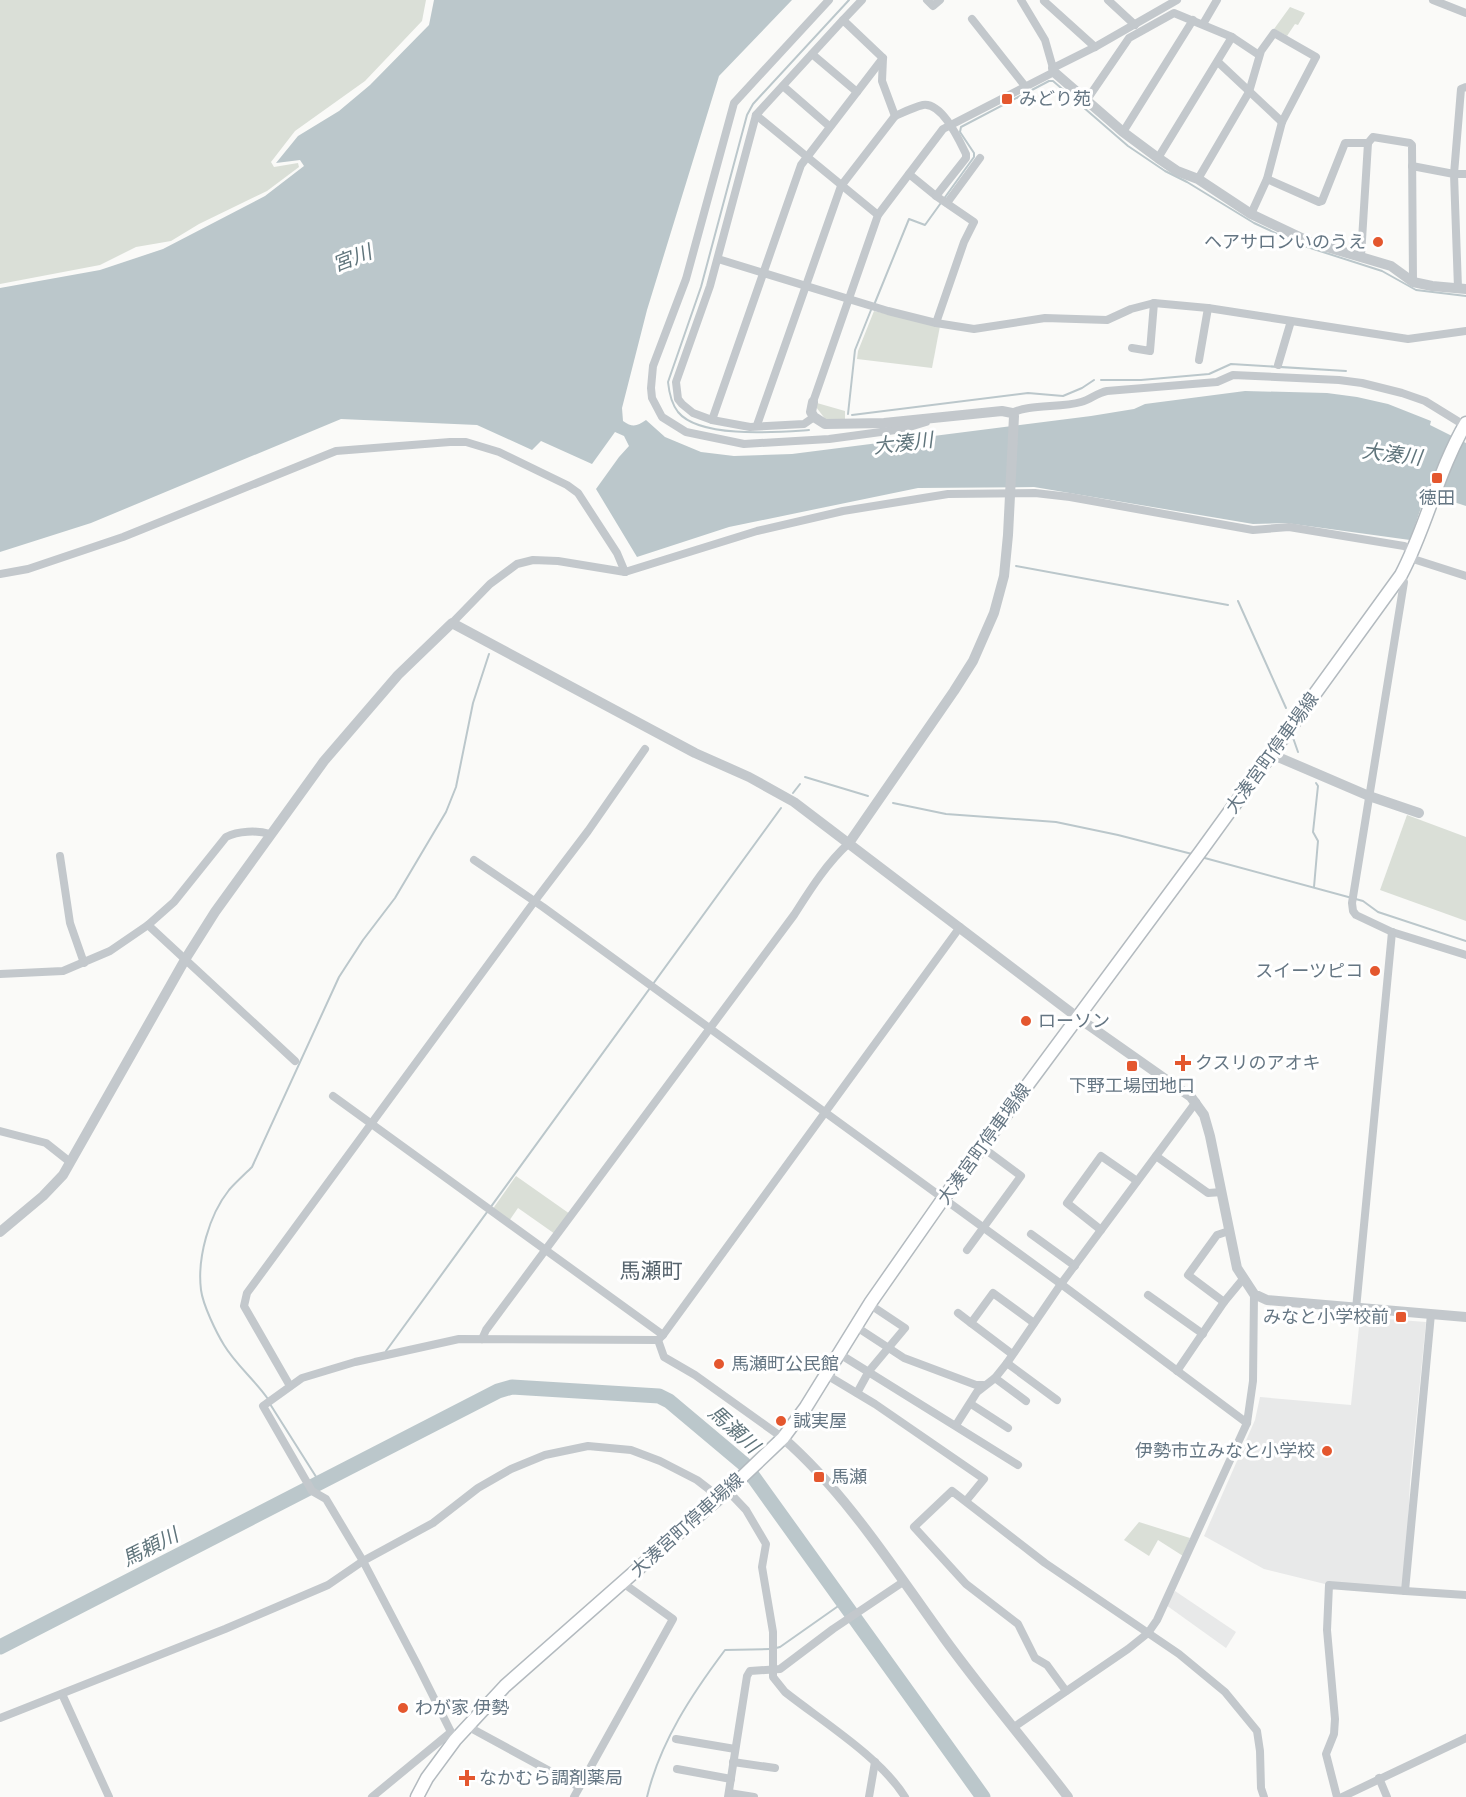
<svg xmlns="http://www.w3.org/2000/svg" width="1466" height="1797" viewBox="0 0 1466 1797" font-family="'Public Sans','Noto Sans JP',sans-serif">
<rect width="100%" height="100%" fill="#fafaf8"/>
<!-- built -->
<g fill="#e8e9e9">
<polygon points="1360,1317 1426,1322 1410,1482 1405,1591 1329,1585 1264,1569 1204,1536 1255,1420 1260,1397 1351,1405"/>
<polygon points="1175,1591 1236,1632 1226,1648 1166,1605"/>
</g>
<!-- green -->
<g fill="#dadfd7">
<polygon points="0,0 426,0 422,21 365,81 295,131 271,162 274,167 298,163 299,167 267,191 199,224 171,241 136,247 100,265 0,284"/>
<polygon points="1290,7 1305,13 1298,25 1295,24 1287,36 1274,29"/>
<polygon points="874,311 940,326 932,368 857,359 858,351"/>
<polygon points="817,403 845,411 845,420 826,420 816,407"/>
<polygon points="1407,815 1466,837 1466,921 1380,890"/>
<polygon points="516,1176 570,1214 555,1234 518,1208 509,1221 492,1210"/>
<polygon points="1139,1522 1190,1538 1183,1556 1158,1540 1149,1556 1124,1540"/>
</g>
<!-- water -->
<path fill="#bbc7cb" d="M434,0H792L719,76L647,310L622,408L623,421C633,428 637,426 646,420L665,437L701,452L734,456L792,454L1091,416L1134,409L1145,404L1245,391L1327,393L1357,397L1388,404L1431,421L1430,425L1466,443V506L1426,493L1410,540L1286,523L1253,524L1034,487L918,488L729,527L637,557L596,489L619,457L629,446L624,436L615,432L592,464L541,441L532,450L477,425L341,419L91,523L0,552V288L100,270L163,249L265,196L304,166L300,160L276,163L298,136L339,111L370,85L429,25Z"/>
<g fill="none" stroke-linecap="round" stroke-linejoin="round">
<!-- stream -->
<g stroke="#bbc7cb" stroke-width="2">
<polyline points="874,305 909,219 925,225 974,157 974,153 960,132 961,127 1049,81 1053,81 1128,146 1165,171 1187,182 1254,223 1301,245 1382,271 1416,290 1466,296"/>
<polyline points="1101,380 1141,380 1209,374 1231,364 1346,371"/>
<polyline points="848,414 855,350 871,310"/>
<polyline points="852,415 1028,393 1063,396 1082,388 1094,380"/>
<path d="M809,430C778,432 700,439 678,412C671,403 669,392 668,382L701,287L747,115L753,104L849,0"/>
<polyline points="1016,566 1228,605"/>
<polyline points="1238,601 1286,708"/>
<polyline points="1291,732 1298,752"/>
<polyline points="805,777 868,796"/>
<polyline points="793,793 800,784"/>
<polyline points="893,803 946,814 1056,822 1118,835 1192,854"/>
<polyline points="1201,857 1363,901 1378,912 1466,941"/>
<polyline points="1314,887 1318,841 1313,832 1318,786 1316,783"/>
<polyline points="386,1351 781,808"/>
<path d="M268,1399C255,1380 236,1365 224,1345C216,1332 203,1305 201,1290C197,1258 209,1215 229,1190C236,1182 245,1174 252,1167L339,977L363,940L395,898L446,812L456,787L473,703L489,654"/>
<polyline points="270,1404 320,1483"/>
<polyline points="776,1648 780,1647 844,1602"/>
<path d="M647,1797C660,1742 692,1694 725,1650L770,1649"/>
</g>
<!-- river -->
<polyline stroke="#bbc7cb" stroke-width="15" points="0,1647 498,1391 512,1387 659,1396 669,1401 744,1464 983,1797"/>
<defs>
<path id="secondary" d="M417,1797L427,1778L455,1740L505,1686L741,1478L783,1438L806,1407L871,1302L943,1199L1201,851L1401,575C1427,526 1438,470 1466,423"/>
</defs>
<!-- secondary casing -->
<use href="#secondary" stroke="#b3babf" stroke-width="15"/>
<!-- minor -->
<g stroke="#c3c8cc" stroke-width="8">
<polyline points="829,0 734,103 686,279 653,366 651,388 652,398 662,417 686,432 744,444 829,439 903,429 926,422"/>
<polyline points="927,0 933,6 940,0"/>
<polyline points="1021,0 1045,40 1053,68 1095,47 1177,0"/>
<polyline points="1108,0 1135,25"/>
<polyline points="1433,0 1466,13"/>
<polyline points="1044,1 1095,47"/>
<polyline points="972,19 1025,86"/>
<polyline points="843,20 862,0"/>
<polyline points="1203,24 1217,0"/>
<polyline points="1232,37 1259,55"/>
<polyline points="812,54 857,92"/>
<polyline points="1218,62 1282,122"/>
<polyline points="783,86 829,126"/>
<polyline points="1466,87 1461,89 1454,174 1466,174"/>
<polyline points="1086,101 1129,38 1174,13 1232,37 1158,158"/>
<polyline points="756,115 878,215"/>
<polyline points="1123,132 1193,20"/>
<polyline points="1412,166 1454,174 1458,288"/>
<polyline points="909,174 936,196"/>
<polyline points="1198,179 1249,92 1261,51 1274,33 1316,57 1282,122 1267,179 1251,214"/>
<polyline points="1267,179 1319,202 1322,201 1345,143 1368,143"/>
<polyline points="947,203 980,158"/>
<polyline points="1361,256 1368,143 1373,137 1410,143 1412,145 1413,282"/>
<polyline points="718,259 888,311 936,323"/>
<polyline points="1132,348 1150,351 1154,303"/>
<polyline points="1199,360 1208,308"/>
<polyline points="1278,365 1291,321"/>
<polyline points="813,402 878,215 943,129 1054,72"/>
<path d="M1012,413C1028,404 1061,408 1081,402C1091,399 1097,393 1107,391L1217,382L1233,375L1339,380L1362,383L1402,393L1425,401L1464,425"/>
<path d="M814,417L804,424L750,427L712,420L693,413L682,404L678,399L676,382L710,286L756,115L843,20L883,58L882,81L895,116C904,112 914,107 923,105C942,102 959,140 966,154V158L936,196L974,222L964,242L936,323L974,329L1045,318L1107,320L1131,309L1154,303L1208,308L1408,339L1466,331"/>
<polyline points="712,420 801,165 883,58"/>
<polyline points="757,425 841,186 895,116"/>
<polyline points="1410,558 1466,576"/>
<polyline points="0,574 28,569 123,537 336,451 450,442 466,442 499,452 567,485 578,493 617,553 625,572 757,531 843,511 948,494 1035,493 1070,497 1253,530 1289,527 1404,546 1413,550"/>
<polyline points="1401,575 1404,582 1352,903 1353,911 1356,915 1392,932 1466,955"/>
<polyline points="452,623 490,584 517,564 533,560 558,561 625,572"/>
<polyline points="60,856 70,923 84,963"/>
<polyline points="474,860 543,907 1061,1284 1247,1423"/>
<polyline points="148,925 295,1061"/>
<path d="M0,974L63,971L110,951L148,925L174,902L226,837C238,831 257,830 270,834"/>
<polyline points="333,1096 663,1335"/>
<polyline points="0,1131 46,1143 70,1162"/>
<polyline points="1156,1156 1208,1193 1222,1192"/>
<polyline points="1101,1230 1067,1203 1101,1156 1137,1181"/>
<polyline points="1031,1234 1075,1266"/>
<polyline points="967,1250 1021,1176 982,1147"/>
<polyline points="1148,1295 1203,1334"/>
<polyline points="1224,1302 1188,1275 1217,1235 1229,1231"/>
<polyline points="1356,1309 1392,932"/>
<polyline points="958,1313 971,1323"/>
<polyline points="855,1326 904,1358 976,1385 983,1385"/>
<path d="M482,1339L486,1330L794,915C810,890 826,864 849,843"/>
<polyline points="658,1340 664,1357 695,1375 783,1438"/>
<polyline points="838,1353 1018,1465"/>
<polyline points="1012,1354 971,1323 993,1293 1034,1323"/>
<polyline points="1007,1363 1057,1400"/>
<polyline points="1177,1371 1224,1302 1243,1279"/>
<polyline points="825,1374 875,1404 984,1479 966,1501"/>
<polyline points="995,1378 1026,1401"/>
<polyline points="290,1386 244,1306 247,1293 534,902 588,831 645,749"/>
<polyline points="857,1393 869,1371 905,1328 869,1304"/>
<polyline points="971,1404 1008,1428"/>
<polyline points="956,1425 977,1392 995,1378 1007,1363 1061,1284 1196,1102"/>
<path d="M727,1490L746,1510L766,1544L762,1567L773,1632V1677L785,1692C823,1722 880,1757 905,1797"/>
<polyline points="1405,1591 1466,1595"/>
<polyline points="1066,1691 1047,1665 1035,1658 1018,1624 966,1584 914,1527 952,1491 1045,1563 1179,1654 1225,1692 1257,1731 1260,1751 1261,1788 1264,1797"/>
<polyline points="62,1694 109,1797"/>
<polyline points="0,1718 225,1629 328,1585 363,1561 433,1523 478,1488 511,1469 545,1455 588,1446 631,1450 660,1461 697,1480 719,1497"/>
<polyline points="467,1726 579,1787"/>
<polyline points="1014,1727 1128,1649 1148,1633 1157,1620 1247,1423 1253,1381 1254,1294"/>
<polyline points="676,1739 735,1749"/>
<polyline points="455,1740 418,1666 363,1561 326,1499 312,1491 263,1406 302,1378 355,1362 459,1339 658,1340 663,1335 960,927"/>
<polyline points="733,1762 775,1768"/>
<polyline points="677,1769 731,1779"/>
<polyline points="1379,1778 1387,1797"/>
<polyline points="729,1793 754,1797"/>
<polyline points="372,1797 451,1732"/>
<polyline points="574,1797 673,1619 623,1583"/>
<polyline points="728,1797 747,1676 750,1671 780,1669 833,1629 903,1582"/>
<polyline points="869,1797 875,1762"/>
<polyline points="1337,1797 1326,1754 1334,1734 1335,1719 1327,1630 1329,1585 1405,1591 1431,1314"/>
<polyline points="1342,1797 1466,1738"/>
</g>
<!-- tertiary -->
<g stroke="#c3c8cc" stroke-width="10">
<polyline points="1053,68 1054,72 1123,132 1158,158 1177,171 1198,179 1251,214 1310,242 1391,266 1413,282 1432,286 1466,289"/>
<polyline points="813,402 811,412 814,417 825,424 884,423 1002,411 1012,413 1014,416 1008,535 1004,576 994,613 973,661 954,691 849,843"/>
<polyline points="1271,754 1369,796 1419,813"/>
<polyline points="0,1232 43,1196 63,1175 186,958 215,912 324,761 398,675 452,623 695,753 749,777 794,802 1077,1017 1191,1097 1204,1115 1210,1136 1237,1268 1254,1294 1267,1300 1466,1317"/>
<path d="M783,1438C847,1494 894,1569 944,1638C983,1692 1027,1743 1068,1797"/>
</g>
<!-- secondary -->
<use href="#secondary" stroke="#fff" stroke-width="12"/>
</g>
<!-- markers -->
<g fill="#e4572e" stroke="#fff" stroke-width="2">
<rect x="1001" y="93" width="12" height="12" rx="3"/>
<circle cx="1378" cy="242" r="6"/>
<rect x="1431" y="472" width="12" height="12" rx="3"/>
<circle cx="1375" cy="971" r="6"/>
<circle cx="1026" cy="1021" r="6"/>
<path d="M1180 1054h6v6h6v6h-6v6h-6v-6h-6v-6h6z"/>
<rect x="1126" y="1060" width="12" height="12" rx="3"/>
<rect x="1395" y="1311" width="12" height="12" rx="3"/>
<circle cx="719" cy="1364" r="6"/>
<circle cx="781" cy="1421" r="6"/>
<circle cx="1327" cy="1451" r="6"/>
<rect x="813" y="1471" width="12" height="12" rx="3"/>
<circle cx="403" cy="1708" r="6"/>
<path d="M464 1769h6v6h6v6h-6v6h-6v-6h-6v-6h6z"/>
</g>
<g text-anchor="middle" stroke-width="6" stroke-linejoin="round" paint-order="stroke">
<!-- poi labels -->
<g font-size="18" fill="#657683" stroke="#fff" text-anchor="start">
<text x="1019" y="105">みどり苑</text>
<text x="1366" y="248" text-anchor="end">ヘアサロンいのうえ</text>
<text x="1437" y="504" text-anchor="middle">徳田</text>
<text x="1363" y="977" text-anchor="end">スイーツピコ</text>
<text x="1038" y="1027">ローソン</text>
<text x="1195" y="1069">クスリのアオキ</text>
<text x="1132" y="1092" text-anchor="middle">下野工場団地口</text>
<text x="1389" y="1323" text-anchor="end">みなと小学校前</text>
<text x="731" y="1370">馬瀬町公民館</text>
<text x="793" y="1427">誠実屋</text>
<text x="1315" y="1457" text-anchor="end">伊勢市立みなと小学校</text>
<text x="831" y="1483">馬瀬</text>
<text x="415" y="1714">わが家 伊勢</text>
<text x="479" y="1784">なかむら調剤薬局</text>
</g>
<!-- street labels -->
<g font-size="18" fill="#657683" stroke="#fff">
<text transform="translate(1272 753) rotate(-54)" y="6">大湊宮町停車場線</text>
<text transform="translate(984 1144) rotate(-54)" y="6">大湊宮町停車場線</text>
<text transform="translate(687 1525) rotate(-42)" y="6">大湊宮町停車場線</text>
</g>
<!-- water labels -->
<g font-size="20" font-style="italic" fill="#60757c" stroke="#fff">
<text transform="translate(352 258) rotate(-21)" y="7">宮川</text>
<text transform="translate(903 443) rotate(-7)" y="7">大湊川</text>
<text transform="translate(1392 454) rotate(7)" y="7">大湊川</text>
<text transform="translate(734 1429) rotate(42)" y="7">馬瀬川</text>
<text transform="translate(150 1547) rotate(-27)" y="7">馬頼川</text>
</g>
<!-- quarter labels -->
<g font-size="21" fill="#57646e" stroke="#fff">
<text x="651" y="1278">馬瀬町</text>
</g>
</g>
</svg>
